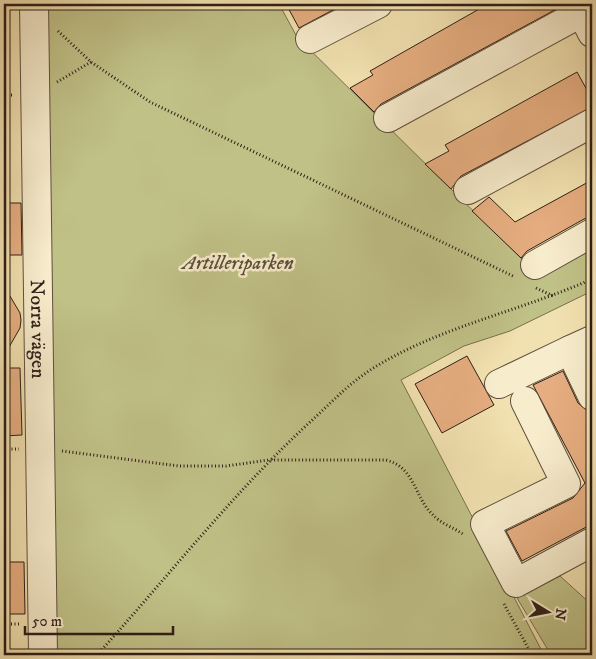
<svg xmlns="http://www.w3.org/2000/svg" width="596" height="659" viewBox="0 0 596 659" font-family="'IM FELL DW Pica',serif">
<rect width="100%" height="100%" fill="#f2e1b0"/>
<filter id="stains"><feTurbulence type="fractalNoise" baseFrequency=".004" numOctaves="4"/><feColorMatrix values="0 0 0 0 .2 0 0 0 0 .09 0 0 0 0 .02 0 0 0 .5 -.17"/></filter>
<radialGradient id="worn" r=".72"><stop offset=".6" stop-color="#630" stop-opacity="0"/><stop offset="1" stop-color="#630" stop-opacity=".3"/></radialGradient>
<!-- green -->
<g fill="#c0c187" stroke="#77704f">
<polygon points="34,4 279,4 297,37 526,263 592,242 592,291 510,331 464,346 401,380 544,655 43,655"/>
<polygon points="560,576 592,605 592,647 574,655 551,655 517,598"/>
</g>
<!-- building -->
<g fill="#e6ae80" stroke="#2e1e17">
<polygon points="286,4 344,4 299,28"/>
<polygon points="488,4 561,4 562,6 381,104 374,112 350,88 373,75 370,71"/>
<polygon points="577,72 587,90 592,87 592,107 461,176 451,189 425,164 449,151 445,145"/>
<polygon points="592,180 592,217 584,219 527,251 521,258 472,211 489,197 515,222"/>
<polygon points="4,203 21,203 22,255 4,255"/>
<polygon points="4,286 20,313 21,320 20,328 4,356"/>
<polygon points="467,356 494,405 442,433 415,384"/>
<polygon points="4,368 20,368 22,435 4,436"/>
<polygon points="563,371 578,403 587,410 592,420 592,524 522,561 506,531 573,498 585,483 533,385"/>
<polygon points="4,562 24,562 25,614 4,614"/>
</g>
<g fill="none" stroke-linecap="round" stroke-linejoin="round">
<defs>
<g id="minor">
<path id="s1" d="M34,4L43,655"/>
<polyline points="577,4 592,33"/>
<polyline points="310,39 378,4"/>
<polyline points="388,118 581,13"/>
<polyline points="468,190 592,123"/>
<polyline points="535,265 592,233"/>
<polyline points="592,340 570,350 592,396"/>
<polyline points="499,384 570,350"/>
<polyline points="525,401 566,484 485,524 516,583 592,542"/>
</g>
</defs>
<!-- minor casing -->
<use href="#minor" stroke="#5f4f3d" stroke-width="30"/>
<!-- path -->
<g stroke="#2e1e17" stroke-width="3" stroke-dasharray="1 2.5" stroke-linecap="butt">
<polyline points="58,31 91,62 150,102 515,277"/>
<polyline points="589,55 592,62"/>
<polyline points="57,82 91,62"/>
<polyline points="4,95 12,95"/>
<polyline points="536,288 553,296"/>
<path d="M62,451L179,466H226L269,460H386C415,467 414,497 433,515C440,523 454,528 463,534"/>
<polyline points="4,459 4,449 19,449"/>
<polyline points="504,604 532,655"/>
<polyline points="6,633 6,624 21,624"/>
<path d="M97,655C167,578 232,494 309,423C330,404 350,382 375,367C442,326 521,311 592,279"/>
</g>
<!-- minor -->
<use href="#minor" stroke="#f7eccc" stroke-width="28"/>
</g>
<g text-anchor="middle" stroke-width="5" stroke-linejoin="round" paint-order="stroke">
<!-- park labels -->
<g font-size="20" font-style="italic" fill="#5a4f39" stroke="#f7eccc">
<text x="238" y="269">Artilleriparken</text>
</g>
<!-- street labels -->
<g font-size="20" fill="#2e1e17" stroke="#f7eccc">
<text dy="7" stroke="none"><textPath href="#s1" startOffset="325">Norra vägen</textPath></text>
</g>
</g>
<!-- margin -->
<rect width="596" height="659" fill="none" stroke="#f2e1b0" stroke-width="20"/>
<rect x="5" y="5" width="586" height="649" fill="none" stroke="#2e1e17" stroke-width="2.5"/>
<rect x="10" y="10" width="576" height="639" fill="none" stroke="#2e1e17"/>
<!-- north arrow -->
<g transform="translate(548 612) rotate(100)" stroke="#f7eccc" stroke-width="4" paint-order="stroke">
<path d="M0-4L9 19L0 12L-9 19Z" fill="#2e1e17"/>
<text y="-8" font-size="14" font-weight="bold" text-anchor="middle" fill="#2e1e17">N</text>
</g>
<!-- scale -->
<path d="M25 626v8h148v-8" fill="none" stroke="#2e1e17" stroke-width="2.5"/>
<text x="32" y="626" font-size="15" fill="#2e1e17" stroke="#f7eccc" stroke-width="4" paint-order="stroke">50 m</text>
<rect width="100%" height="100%" filter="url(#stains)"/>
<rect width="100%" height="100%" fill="url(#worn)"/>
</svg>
